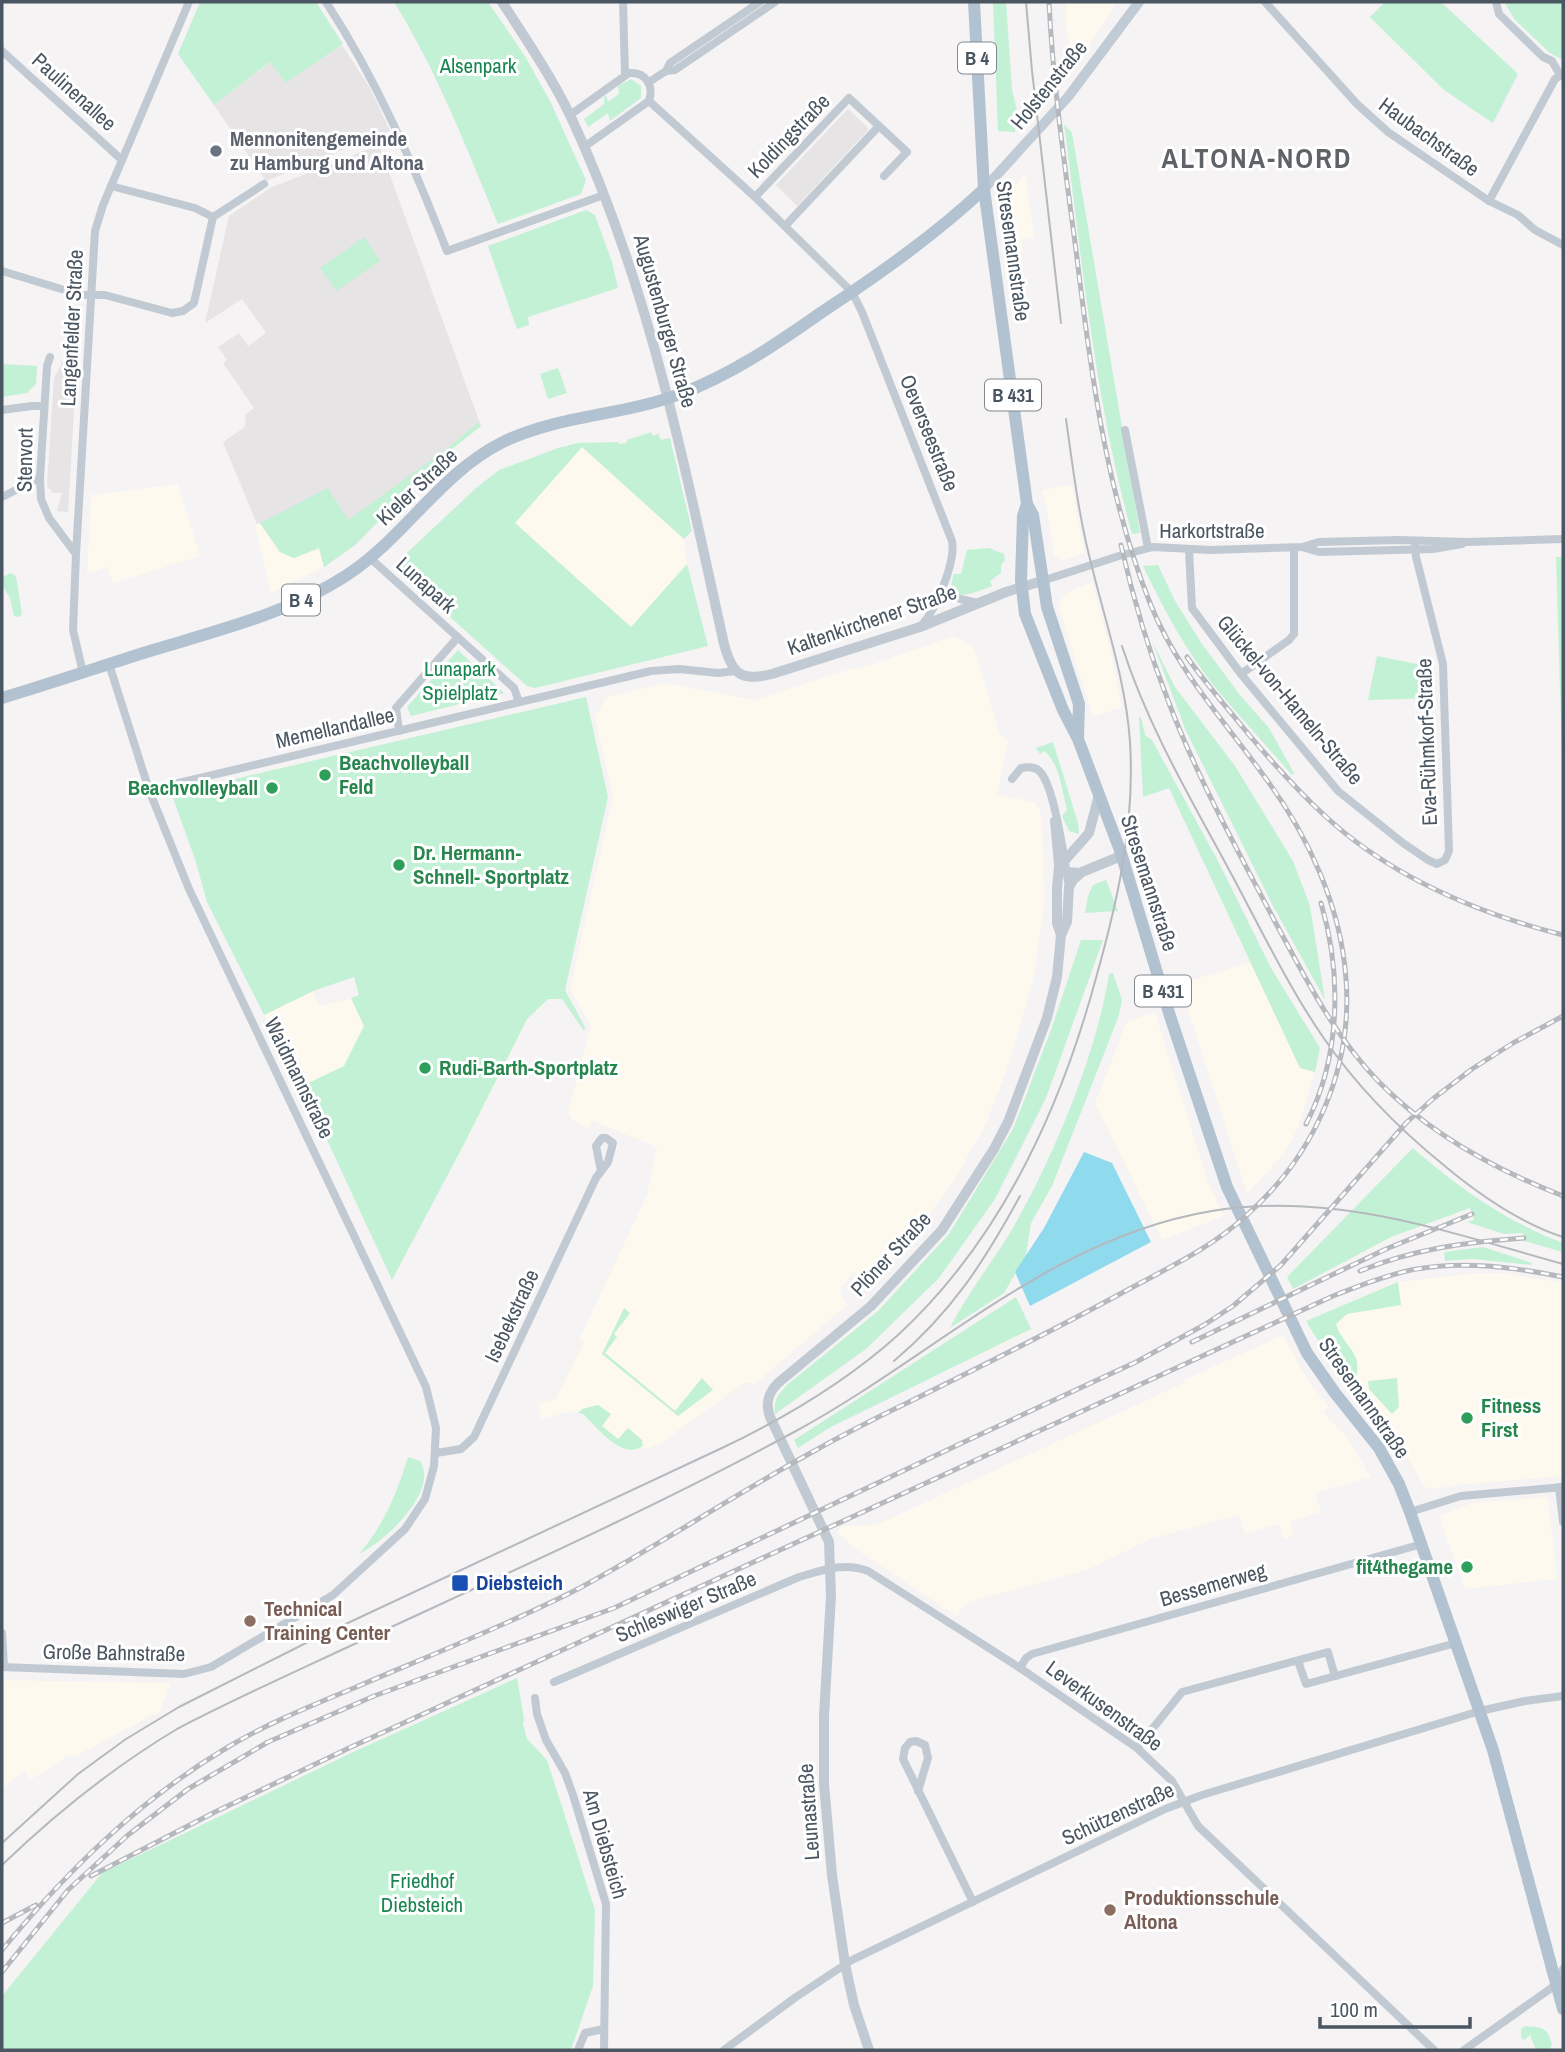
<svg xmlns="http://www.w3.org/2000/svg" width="1565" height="2052" viewBox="0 0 1565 2052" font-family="'Archivo Narrow',sans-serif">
<rect width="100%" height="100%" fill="#f5f3f3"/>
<!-- commercial -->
<g fill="#fdf9ef">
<polygon points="1066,2 1117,2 1074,69 1066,28"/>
<polygon points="1025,173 1034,237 1021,239 1023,251 1009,253 1005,207 1011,190"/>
<polygon points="582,447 684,539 687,564 631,627 515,523"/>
<polygon points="178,484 200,556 113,583 107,567 87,573 91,495"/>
<polygon points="1072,485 1085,553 1061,561 1054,555 1046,503 1041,490"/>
<polygon points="260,523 280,552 319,548 324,567 271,593 255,525"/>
<polygon points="1092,582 1111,651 1122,707 1093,717 1059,608 1061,600 1066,593"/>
<polygon points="954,636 974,648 1000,735 1008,741 997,795 1034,802 1040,810 1043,847 1044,904 1034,977 1007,1070 985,1126 952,1184 907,1244 874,1280 853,1273 840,1290 847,1305 755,1384 745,1382 661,1443 648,1448 633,1450 619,1447 583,1414 568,1412 542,1419 538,1404 556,1399 584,1342 579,1340 647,1195 657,1147 593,1121 588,1129 572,1119 568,1112 591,1026 570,989 613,797 595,717 607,697 666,683 754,700 851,669 871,665"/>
<polygon points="1250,962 1300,1068 1315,1072 1299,1126 1283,1155 1247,1194 1180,984"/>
<polygon points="313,992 320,1006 351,998 364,1026 344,1066 302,1086 282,1045 279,1046 264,1015"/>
<polygon points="1155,1012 1209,1185 1224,1216 1162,1240 1095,1103 1127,1021"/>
<polygon points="1479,1273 1501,1273 1563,1283 1563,1476 1457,1485 1435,1489 1426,1488 1387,1426 1331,1362 1306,1321 1398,1282"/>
<polygon points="1283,1335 1301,1369 1328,1407 1323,1412 1345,1435 1371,1477 1315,1493 1321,1512 1290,1522 1293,1536 1284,1539 1279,1524 1245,1534 1239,1515 1150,1539 1087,1570 967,1602 956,1616 857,1550 836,1532 843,1526 876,1525 1184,1383 1184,1380"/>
<polygon points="1548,1497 1557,1579 1465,1589 1439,1516 1472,1503"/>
<polygon points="2,1680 164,1683 171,1684 160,1711 76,1756 68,1756 30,1780 24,1771 2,1789"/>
</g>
<!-- education -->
<g fill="#e6e4e5">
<polygon points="342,45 370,88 390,131 266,181 214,105 271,62 286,83"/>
<polygon points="848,109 869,129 797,206 776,185"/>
<polygon points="379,145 481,426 443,456 355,545 324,567 319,548 294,558 280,552 260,523 257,524 223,442 245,427 246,414 254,408 223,363 227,360 218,347 239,333 248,346 266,333 242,299 205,323 229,216 270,188"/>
<polygon points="63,361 77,361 68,512 57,511 62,493 53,493 47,486 54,378"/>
</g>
<!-- green -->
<g fill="#c3f1d5">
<polygon points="200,2 246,2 248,4 251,2 316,2 343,44 286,83 270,62 214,105 178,54"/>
<path d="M394,2H488L525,56L550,101L586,180L581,194L498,224C467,149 437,71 394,2Z"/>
<polygon points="993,2 1006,2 1012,90 1017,110 1015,132 998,131"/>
<polygon points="1385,2 1441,2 1518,74 1493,123 1444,90 1370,17"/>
<polygon points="1504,2 1563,2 1563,60 1550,53 1515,20"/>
<polygon points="631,79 641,86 641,98 610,121 608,113 588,127 584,119 604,104 604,97 606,95 608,102 619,94 618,86"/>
<path d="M1064,124L1072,133L1140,533L1132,534C1095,401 1082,261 1064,124Z"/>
<polygon points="586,210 595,215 612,262 618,288 528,317 529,325 517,329 488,246"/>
<polygon points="364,237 380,261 336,291 320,268"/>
<polygon points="2,364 37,366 36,384 27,393 2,397"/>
<polygon points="558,368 567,393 548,399 540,374"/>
<polygon points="479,422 481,426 443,456 355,545 324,567 319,548 294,558 280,552 260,523 328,488 348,520 441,453"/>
<polygon points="652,432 651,434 655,436 658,433 661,440 670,438 692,531 684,539 582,447 515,523 631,627 687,564 708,646 535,688 527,686 393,566 476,488 499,470 558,448 578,443 618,442 619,444 627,443 627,440"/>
<path d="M989,548L1004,554L1005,560L1001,565V573L990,581L992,586C978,591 942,608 954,574H961L967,550Z"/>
<polygon points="1556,557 1563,557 1563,789"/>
<path d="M1158,565L1175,601L1202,644L1240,695L1269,728L1294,773L1292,775C1266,745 1239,716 1214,686C1185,649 1163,608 1143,566Z"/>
<polygon points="11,573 16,576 22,614 19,617 14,616 10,598 2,585 2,577"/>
<polygon points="1152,641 1175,687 1235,766 1293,861 1310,906 1325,1000 1272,904 1186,731"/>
<polygon points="458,650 504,693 411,716 407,707"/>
<polygon points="1377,656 1431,667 1432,698 1368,700"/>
<polygon points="586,697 608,797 565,990 585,1027 584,1031 562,999 548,999 527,1019 464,1144 392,1280 302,1086 344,1066 364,1026 351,998 359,995 354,977 313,991 264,1015 207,902 195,859 173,798 187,790"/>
<polygon points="1139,717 1141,717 1145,735 1152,740 1218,861 1271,968 1320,1048 1315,1072 1300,1068 1169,788 1143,797"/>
<path d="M1053,742L1078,823L1079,834L1069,831L1062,816L1067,810C1062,792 1060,763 1044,751L1040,754L1036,748Z"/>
<polygon points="1106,880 1118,911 1085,913 1088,896 1093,885"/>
<path d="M1081,940H1103L1046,1098L995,1199L939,1278L866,1349L775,1414C773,1401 778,1395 787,1385L878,1311L949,1234L1013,1129L1051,1030Z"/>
<path d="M1113,973L1122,1000L1118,1018L1052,1186L1031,1223L1026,1255L1004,1293L950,1328C969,1290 997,1257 1018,1219C1056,1150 1097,1052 1109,974Z"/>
<path d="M1413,1148C1457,1187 1507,1222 1563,1243V1252L1524,1241L1523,1233L1504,1234L1467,1222L1474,1220L1470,1208L1391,1237L1293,1289L1287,1277Z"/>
<polygon points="1483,1247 1532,1263 1532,1265 1473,1259 1445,1261 1444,1252"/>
<path d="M1398,1282L1401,1305L1347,1314L1336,1324C1340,1338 1351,1346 1356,1358C1360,1370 1353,1382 1360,1396L1331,1362L1306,1321Z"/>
<polygon points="1016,1297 1031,1329 829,1428 798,1448 794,1440"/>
<polygon points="624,1308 630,1313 614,1334 617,1337 605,1353 675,1411 702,1378 713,1390 678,1416 602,1354"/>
<polygon points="1397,1378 1399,1407 1392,1414 1369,1389 1368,1381"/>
<path d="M598,1405L611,1414L602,1426L618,1439L628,1428L642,1440L643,1446C622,1461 597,1427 583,1414L578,1413L582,1409Z"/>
<path d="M408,1457L420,1461C440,1491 384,1542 359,1554C384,1525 397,1493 408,1457Z"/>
<polygon points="517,1678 524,1719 523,1724 527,1739 547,1760 595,1910 593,1986 571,2050 2,2050 2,1996 102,1873 351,1753"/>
<path d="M1525,2026C1543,2028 1547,2026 1552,2045L1549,2050H1536L1530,2035L1524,2040L1521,2038V2029Z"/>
</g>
<!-- water -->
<polygon fill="#90daee" points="1084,1152 1112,1163 1151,1242 1030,1306 1015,1272 1044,1228"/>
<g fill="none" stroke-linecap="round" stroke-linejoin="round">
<!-- minor -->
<g stroke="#c1cad2" stroke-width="8">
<path d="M326,2C377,80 413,164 447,251L604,195"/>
<polyline points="623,2 625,75"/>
<polyline points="1265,2 1357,104 1388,132 1489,201 1518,215 1535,230 1563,245"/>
<polyline points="1496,2 1499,14 1543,57 1552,61 1560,75"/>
<polyline points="2,51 122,160"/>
<polyline points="666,71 670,63 760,2"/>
<polyline points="649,82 666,71 675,70 775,2"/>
<path d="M649,101L755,197L852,292L862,312L952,541C956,562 936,609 922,625"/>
<path d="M570,115L629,73C646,72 654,85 649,101L584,147"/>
<polyline points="879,126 907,152 884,176"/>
<polyline points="111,186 195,208 213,217"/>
<polyline points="755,197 849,98 879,126 785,226"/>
<polyline points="1489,201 1555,79 1563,74"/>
<polyline points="213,217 264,184"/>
<polyline points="2,271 81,295 105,295 172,313 183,311 194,303 213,217"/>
<polyline points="50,357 47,366 40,478 41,499 49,518 76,554"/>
<polyline points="2,410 32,406 44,406"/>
<polyline points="1125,430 1148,548"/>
<polyline points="2,497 40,478"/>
<polyline points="1302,547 1319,552 1433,549 1462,544"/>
<polyline points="1189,550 1192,608 1241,674 1338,791 1403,843 1428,860 1437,864 1445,860 1449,851 1443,664 1416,557 1415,541"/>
<polyline points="370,558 514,688 519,702"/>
<polyline points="1042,581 1122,555 1153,547 1211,550 1302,547 1319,542 1399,540 1467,542 1563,539"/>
<polyline points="941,589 960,599 978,603"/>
<polyline points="83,673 73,630 76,554 95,231 103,205 189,2"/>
<polyline points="1241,674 1289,640 1294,634 1294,548"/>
<polyline points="399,731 396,708 458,637"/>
<path d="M1012,779L1021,768C1028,767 1036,766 1041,773C1055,789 1065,864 1069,887"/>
<polyline points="149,790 651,671 679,669 718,673 736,671"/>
<polyline points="1054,821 1058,865 1066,871 1082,872"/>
<polyline points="436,1453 461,1449 474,1437 596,1178 608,1162 613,1143 606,1138 602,1138 596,1146 601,1171"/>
<polyline points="1559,1487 1563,1522"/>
<polyline points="1410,1512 1461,1496 1563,1487"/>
<polyline points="2,1633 4,1667"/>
<polyline points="1298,1661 1306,1684 1456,1643"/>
<polyline points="2,1667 184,1674 211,1667 333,1595 405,1529 425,1499 434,1466 436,1428 426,1387 189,889 149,790 109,664"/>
<polyline points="1020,1668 1026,1658 1032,1654 1422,1544"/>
<path d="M554,1682L799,1577C823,1570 844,1562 868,1571L1020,1668L1137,1748L1172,1781L1198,1826L1434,2050"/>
<polyline points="535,1698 537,1714 546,1740 565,1773 573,1795 606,1904 604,2050"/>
<polyline points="1137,1748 1182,1692 1328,1652 1335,1676"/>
<polyline points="918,1791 928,1758 925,1745 916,1741 910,1742 905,1748 903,1759 973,1902"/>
<polyline points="578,2050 585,2033 604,2029"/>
<polyline points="724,2050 796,1997 852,1960 1165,1809 1202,1795 1480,1711 1525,1701 1563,1696"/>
<polyline points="1464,2050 1557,1984 1563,1969"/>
</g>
<!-- tertiary -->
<g stroke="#c1cad2" stroke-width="10">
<path d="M502,2C526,39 551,76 570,115C649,283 684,464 724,644C732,674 741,682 772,674L920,627L1006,592L1042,581"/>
<polyline points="1061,935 1057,923 1057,888 1059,867 1089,833 1099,795"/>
<path d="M869,2050L854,2005L845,1964L832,1875L824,1784V1716L831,1595L829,1542L770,1417C765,1403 768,1393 778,1383L871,1306L942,1230L994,1149L1008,1122L1047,1018L1057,977L1061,935L1067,922L1069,887L1073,880L1082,872L1121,856"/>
</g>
<!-- secondary -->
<polyline stroke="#c1cbd6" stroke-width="10" points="984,189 1068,97 1139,2"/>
<!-- primary -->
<g stroke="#b3c2d1" stroke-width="12">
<polyline points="974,2 984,189 1027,504 1023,516 1021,580 1025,614 1063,710 1078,739 1121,853 1170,1016 1227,1187 1307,1353 1335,1393 1379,1448 1399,1484 1410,1512 1493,1750 1563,2009"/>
<polyline points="1027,504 1033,515 1047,607 1079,704 1078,738"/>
<path d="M2,698C52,683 102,666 153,650C219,630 289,613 347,575C404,538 440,474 501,443C557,415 622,416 680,394C731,375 778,343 822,312C878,275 935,235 984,189"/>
</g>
<!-- tram -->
<g stroke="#b5b8bd" stroke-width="2">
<polyline points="1026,2 1032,71 1061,323"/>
<path d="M1122,646C1147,724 1188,794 1227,866C1258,923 1286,983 1323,1037C1357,1087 1399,1129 1446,1167C1481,1196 1520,1223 1563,1237"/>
<path d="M894,1361C952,1312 984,1262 1020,1196"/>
<path d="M2,1843L78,1774L126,1739L179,1707L320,1636L722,1448C785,1418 846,1382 898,1335C1001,1240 1060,1111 1096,978C1118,900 1135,824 1130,742C1126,682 1106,624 1092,567C1079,518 1073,469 1066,419"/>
<path d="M2,1865C56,1813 112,1768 177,1729C238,1697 301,1669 363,1640C508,1573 656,1507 796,1431C934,1356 1052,1237 1212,1211C1335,1191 1447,1232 1563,1264"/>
</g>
<defs>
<g id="rail">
<path d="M1121,545C1133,598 1149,652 1169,703C1197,777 1236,847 1273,918C1304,975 1333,1035 1379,1082C1430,1134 1496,1170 1563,1196"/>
<path d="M1187,657C1206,684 1229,710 1250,736C1273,763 1297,790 1323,814C1389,876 1477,913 1563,935"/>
<path d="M1306,1124C1341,1057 1342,974 1321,903"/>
<path d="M1360,1271C1413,1249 1467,1242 1524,1238"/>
<polyline points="1192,1342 1386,1249 1472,1214"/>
<path d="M91,1876L215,1812L349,1748L1333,1296C1358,1286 1384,1276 1411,1270C1462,1260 1513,1267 1563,1277"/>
<polyline points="2,1923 36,1905"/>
<path d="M2,1950C67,1871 139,1800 228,1747C268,1723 311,1706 354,1688C426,1657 500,1628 570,1593C611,1572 651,1547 690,1524C762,1480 833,1438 909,1402C984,1365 1058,1328 1131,1288C1172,1266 1214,1246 1248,1214C1314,1155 1353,1069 1346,979C1341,906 1308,835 1264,776C1223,719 1176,669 1150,603C1106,493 1090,367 1076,250C1065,168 1053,85 1049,2"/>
<polyline points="2,1972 68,1890 128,1835 188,1789 268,1742 374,1696 614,1608 964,1442 1136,1362 1204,1325 1233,1306 1281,1265 1407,1122 1434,1098 1472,1069 1513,1043 1563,1016"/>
</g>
</defs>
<!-- rail casing -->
<use href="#rail" stroke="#b5b8bd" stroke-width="5"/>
<!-- rail -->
<use href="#rail" stroke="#fff" stroke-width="2.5" stroke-dasharray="8" stroke-linecap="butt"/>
</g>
<!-- markers -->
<circle fill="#6b7280" stroke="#fff" stroke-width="2.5" cx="216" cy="151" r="7"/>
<g fill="#2e9e5b" stroke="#fff" stroke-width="2.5">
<circle cx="325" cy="775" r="7"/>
<circle cx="272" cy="788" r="7"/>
<circle cx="399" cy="865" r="7"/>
<circle cx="425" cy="1068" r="7"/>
<circle cx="1467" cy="1418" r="7"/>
<circle cx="1467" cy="1567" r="7"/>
</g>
<rect fill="#1a4fb4" stroke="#fff" stroke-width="2.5" x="451" y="1574" width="18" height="18" rx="3.5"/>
<g fill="#8d6e63" stroke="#fff" stroke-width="2.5">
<circle cx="250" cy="1621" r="7"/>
<circle cx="1110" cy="1910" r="7"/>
</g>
<g text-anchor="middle" stroke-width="6" stroke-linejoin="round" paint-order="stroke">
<!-- shield labels -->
<g fill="#fff" stroke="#808990" stroke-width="2">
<rect x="958" y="42.5" width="38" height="31" rx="5"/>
<rect x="985" y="379.5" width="56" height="31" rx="5"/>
<rect x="282" y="584.5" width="38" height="31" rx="5"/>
<rect x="1135" y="975.5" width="56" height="31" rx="5"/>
</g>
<g font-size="19" font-weight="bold" fill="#4a5661">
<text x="977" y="65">B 4</text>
<text x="1013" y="402">B 431</text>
<text x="301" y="607">B 4</text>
<text x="1163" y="998">B 431</text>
</g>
<!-- park labels -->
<g font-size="21" fill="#17864f" stroke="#fff">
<text x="478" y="73">Alsenpark</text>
<text x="460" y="676">Lunapark<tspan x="460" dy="24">Spielplatz</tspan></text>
<text x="422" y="1888">Friedhof<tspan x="422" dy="24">Diebsteich</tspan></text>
</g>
<!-- street labels -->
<g font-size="21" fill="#4a5661" stroke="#fff">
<text transform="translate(1049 85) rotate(-51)" y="7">Holstenstraße</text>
<text transform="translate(74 92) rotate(42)" y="7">Paulinenallee</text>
<text transform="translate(789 136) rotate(-46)" y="7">Koldingstraße</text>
<text transform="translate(1429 137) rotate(36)" y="7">Haubachstraße</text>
<text transform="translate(1013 251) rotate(82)" y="7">Stresemannstraße</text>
<text transform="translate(665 321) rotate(74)" y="7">Augustenburger Straße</text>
<text transform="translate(72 328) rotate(-87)" y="7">Langenfelder Straße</text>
<text transform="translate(929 433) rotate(68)" y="7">Oeverseestraße</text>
<text transform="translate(25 460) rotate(-89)" y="7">Stenvort</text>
<text transform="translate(417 487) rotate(-43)" y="7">Kieler Straße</text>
<text x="1212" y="538">Harkortstraße</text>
<text transform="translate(426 585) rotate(42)" y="7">Lunapark</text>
<text transform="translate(872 620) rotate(-19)" y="7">Kaltenkirchener Straße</text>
<text transform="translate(1290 700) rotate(50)" y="7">Glückel-von-Hameln-Straße</text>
<text transform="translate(335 728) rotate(-13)" y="7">Memellandallee</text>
<text transform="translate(1427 742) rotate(-92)" y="7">Eva-Rühmkorf-Straße</text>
<text transform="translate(1149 883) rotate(72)" y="7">Stresemannstraße</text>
<text transform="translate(299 1078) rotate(64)" y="7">Waidmannstraße</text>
<text transform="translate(891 1254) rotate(-47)" y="7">Plöner Straße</text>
<text transform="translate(512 1316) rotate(-65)" y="7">Isebekstraße</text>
<text transform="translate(1364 1398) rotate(55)" y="7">Stresemannstraße</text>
<text transform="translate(1213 1585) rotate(-16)" y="7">Bessemerweg</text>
<text transform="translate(686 1607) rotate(-23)" y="7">Schleswiger Straße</text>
<text transform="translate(114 1653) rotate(1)" y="7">Große Bahnstraße</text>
<text transform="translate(1104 1706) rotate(36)" y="7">Leverkusenstraße</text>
<text transform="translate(809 1812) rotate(-94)" y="7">Leunastraße</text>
<text transform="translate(1118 1814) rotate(-25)" y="7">Schützenstraße</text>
<text transform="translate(605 1844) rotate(74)" y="7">Am Diebsteich</text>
</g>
<!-- worship labels -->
<g font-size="21" font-weight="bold" fill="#5b616d" stroke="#fff" text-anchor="start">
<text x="230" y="146">Mennonitengemeinde<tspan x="230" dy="24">zu Hamburg und Altona</tspan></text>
</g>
<!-- leisure labels -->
<g font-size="21" font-weight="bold" fill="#27864d" stroke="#fff" text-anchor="start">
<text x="339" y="770">Beachvolleyball<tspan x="339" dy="24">Feld</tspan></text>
<text x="258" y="795" text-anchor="end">Beachvolleyball</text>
<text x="413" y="860">Dr. Hermann-<tspan x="413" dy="24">Schnell- Sportplatz</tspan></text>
<text x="439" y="1075">Rudi-Barth-Sportplatz</text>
<text x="1481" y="1413">Fitness<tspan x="1481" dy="24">First</tspan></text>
<text x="1453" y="1574" text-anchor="end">fit4thegame</text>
</g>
<!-- transit labels -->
<g font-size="21" font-weight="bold" fill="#164399" stroke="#fff" text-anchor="start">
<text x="476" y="1590">Diebsteich</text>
</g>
<!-- education labels -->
<g font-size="21" font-weight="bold" fill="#785e54" stroke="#fff" text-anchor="start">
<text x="264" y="1616">Technical<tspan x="264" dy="24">Training Center</tspan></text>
<text x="1124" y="1905">Produktionsschule<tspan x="1124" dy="24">Altona</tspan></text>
</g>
<!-- district labels -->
<g font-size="28" font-weight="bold" letter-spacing="2" fill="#5f6368" stroke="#fff">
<text x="1257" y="168">ALTONA-NORD</text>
</g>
</g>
<!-- border -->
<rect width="1565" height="2052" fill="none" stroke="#4a5661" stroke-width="7"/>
<!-- scale -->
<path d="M1320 2017v10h150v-10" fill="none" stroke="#4a5661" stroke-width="3.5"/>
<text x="1330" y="2017" font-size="21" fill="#4a5661" stroke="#ffffff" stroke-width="5" paint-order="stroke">100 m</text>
</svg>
